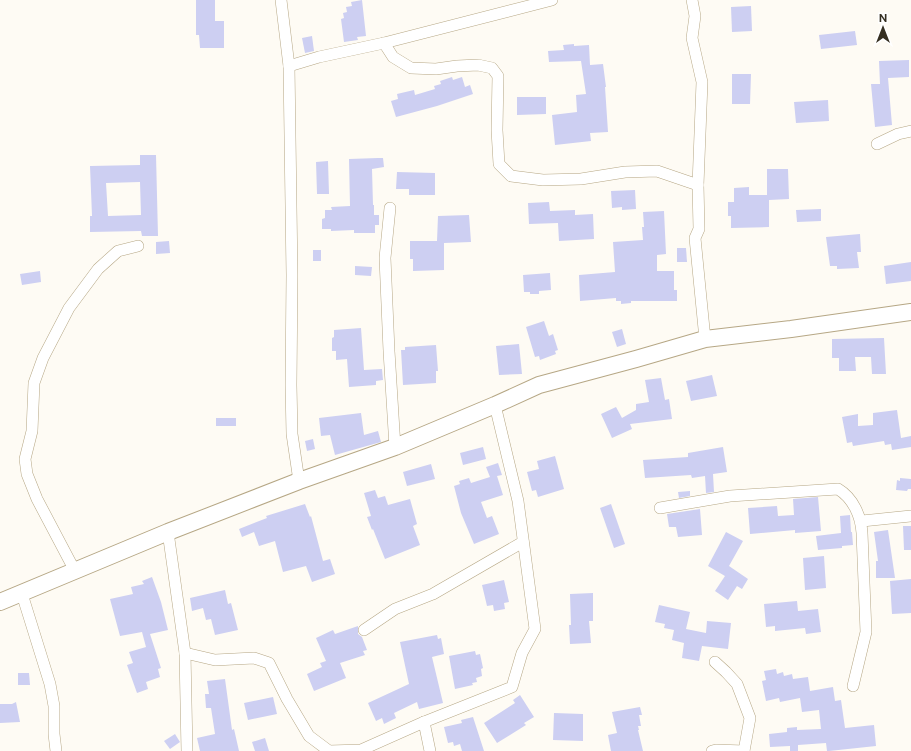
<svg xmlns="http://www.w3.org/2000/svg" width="911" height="751" viewBox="0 0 911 751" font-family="'Public Sans',sans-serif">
<rect width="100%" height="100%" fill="#fefbf4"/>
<!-- building -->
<g fill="#cdcff2" fill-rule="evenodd">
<polygon points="196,0 215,0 215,21 224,21 224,48 200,48 199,35 196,35"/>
<polygon points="362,0 366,36 357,37 358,40 344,42 341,19 344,18 343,13 347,12 346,7 352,6 351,2"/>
<polygon points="751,6 752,31 732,32 731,7"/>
<polygon points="855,31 857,45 821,49 819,35"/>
<polygon points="312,36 314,51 305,53 302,38"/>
<polygon points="574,44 574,46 589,45 590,65 603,64 606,87 605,87 608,132 590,133 591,141 555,145 552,115 577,112 576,95 586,94 581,61 549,62 548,51 564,50 563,45"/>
<polygon points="909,60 909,77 888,78 892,125 875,127 871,84 880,84 879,61"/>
<polygon points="732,74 751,74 750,104 732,104"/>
<polygon points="452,77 453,80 462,77 465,87 470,85 473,94 437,106 396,117 391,101 398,99 397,94 414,90 415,95 435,89 434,86 441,84 440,81"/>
<polygon points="517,97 546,97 546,114 517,115"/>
<polygon points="828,100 829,121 796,123 794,102"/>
<path d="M140,155H156L158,236H142L141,231L90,232V216H92L90,166L140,165ZM140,182L141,215L108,216L106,183Z"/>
<polygon points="378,158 383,158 384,167 372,169 373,205 374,205 374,215 379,215 379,225 375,225 375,233 354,233 354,230 331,231 331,229 322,229 322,219 325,218 325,210 332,210 331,207 350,206 349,159"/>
<polygon points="328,161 329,194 317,194 316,162"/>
<polygon points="767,169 788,169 789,199 769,200 769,227 731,228 731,216 728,216 728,202 734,202 734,188 749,187 749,195 767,195"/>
<polygon points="397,172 435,173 435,195 409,195 409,189 396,189"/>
<polygon points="635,190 636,209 622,210 622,207 612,208 611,191"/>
<polygon points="549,202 550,211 575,210 575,215 593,214 594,239 559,241 558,223 529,224 528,203"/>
<polygon points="821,209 821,221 797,222 796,210"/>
<polygon points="664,211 666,254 657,255 657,271 674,271 674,290 677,290 677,301 631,301 631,303 621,304 621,301 616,301 616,298 580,301 579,275 615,272 613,242 643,240 642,227 644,227 643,212"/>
<polygon points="469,215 471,242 444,243 444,270 413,271 413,259 410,259 410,241 437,241 438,216"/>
<polygon points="860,234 861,252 857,252 859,268 837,269 837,266 830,266 826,237"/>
<polygon points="169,241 170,253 156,254 156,242"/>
<polygon points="677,248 686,248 687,262 677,262"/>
<rect x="313" y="250" width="8" height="11"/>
<polygon points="911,262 911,281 886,284 884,266"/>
<polygon points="355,266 372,267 371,276 355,275"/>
<polygon points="40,271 41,282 22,285 20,274"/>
<polygon points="550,273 551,290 539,291 539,294 530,294 530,292 524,292 523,275"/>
<polygon points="544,321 549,336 553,334 558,350 555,351 556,354 540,360 539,356 535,357 526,327"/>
<polygon points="361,328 364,370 382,369 383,380 376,381 376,385 349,387 347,359 336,360 336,351 332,351 332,338 334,337 334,330"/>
<polygon points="622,329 626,344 617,347 612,332"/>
<polygon points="884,338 886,374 872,374 871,357 855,357 856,371 839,371 839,358 832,358 832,339"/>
<polygon points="519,344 522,374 499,375 496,346"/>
<polygon points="436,345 438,371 436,371 436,383 403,385 401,350 405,350 405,347"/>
<polygon points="712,375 717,396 691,401 686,381"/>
<polygon points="661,378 665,400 669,399 672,419 630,424 632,429 612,438 601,414 616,407 622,418 636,410 636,404 649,402 645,380"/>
<polygon points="897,410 901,438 911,436 911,447 892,450 891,444 885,445 884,441 853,446 852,442 847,443 842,417 858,414 858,426 873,425 873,413"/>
<polygon points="361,413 364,435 378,431 381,442 335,455 330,435 321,436 319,418"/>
<rect x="216" y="418" width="20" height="8"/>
<polygon points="313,439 315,449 307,451 305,441"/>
<polygon points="483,447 486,459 463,465 460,453"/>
<polygon points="723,447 727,472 713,474 714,492 706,493 705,476 692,478 691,475 645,478 643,460 688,457 688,453"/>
<polygon points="555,456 564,489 538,497 536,490 532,491 527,472 539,469 537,461"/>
<polygon points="498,463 502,475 497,476 503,495 481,502 487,518 492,516 499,534 474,544 461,513 454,486 460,484 459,481 469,478 471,483 490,477 486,467"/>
<polygon points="431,464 435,479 407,486 403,472"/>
<polygon points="900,478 911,479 911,489 908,489 907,491 896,490 897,480 900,481"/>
<polygon points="375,490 378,498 385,496 388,505 410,499 417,524 413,526 420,545 385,559 373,529 372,530 367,517 371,516 364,493"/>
<polygon points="690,491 690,496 679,498 678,492"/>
<polygon points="818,497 821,531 795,533 795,530 750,534 748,508 777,506 778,516 794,515 793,499"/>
<polygon points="305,504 310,517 311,516 323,561 330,559 335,574 312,582 306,566 283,572 275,541 259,546 254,532 242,537 239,529 267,518 266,516"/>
<polygon points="611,504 625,544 614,548 600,508"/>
<polygon points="700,509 702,535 678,537 676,527 669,527 667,514"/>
<polygon points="850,515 851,532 852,532 853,545 842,546 842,548 818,550 816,536 841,533 840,516"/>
<polygon points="903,526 911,526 911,550 904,550"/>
<polygon points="888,530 895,578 876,578 876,561 878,561 874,532"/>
<polygon points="726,532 743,541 729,566 748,579 742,589 737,586 728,600 715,591 725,576 708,566"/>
<polygon points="824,556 826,588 805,590 803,558"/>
<polygon points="152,577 161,602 168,630 150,634 161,668 158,669 160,677 146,682 148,689 137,693 127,665 133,663 129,652 146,647 142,632 120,636 110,599 133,594 131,587 144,584 142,581"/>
<polygon points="911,579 911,613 892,614 890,581"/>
<polygon points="504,580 509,602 504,603 505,609 494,611 493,605 487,606 482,585"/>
<polygon points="225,590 228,604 231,603 238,630 215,635 211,619 206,620 203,608 192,611 190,598"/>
<polygon points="593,593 593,621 589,621 591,643 570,644 569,625 571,625 570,594"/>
<polygon points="797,601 798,611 818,609 821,632 806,634 805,628 775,631 775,626 766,627 764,604"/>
<polygon points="659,605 690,612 686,629 706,633 707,621 731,623 728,649 702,646 699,661 682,658 684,643 672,640 674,630 664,628 665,624 655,622"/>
<polygon points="358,626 358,634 362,637 367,650 363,651 365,655 340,663 346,678 314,691 307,674 322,667 320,663 326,661 316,638 333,630 335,634"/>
<polygon points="437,635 438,639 441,638 444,654 432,657 443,703 419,709 417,702 394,713 396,718 384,724 382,718 376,721 368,703 409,684 400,642"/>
<polygon points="475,651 476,655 480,654 483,668 481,669 482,676 476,678 477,682 472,683 473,685 455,689 449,656"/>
<polygon points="776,669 777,674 783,672 784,676 792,674 793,679 808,677 810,691 833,687 835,701 841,700 845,728 874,725 876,746 829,751 827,751 826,743 798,745 798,751 790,751 790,746 770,747 769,734 787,732 787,728 797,727 797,730 821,729 819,710 802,712 800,698 780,702 779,698 766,701 762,681 766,680 764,671"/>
<polygon points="18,673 29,673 30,685 18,685"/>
<polygon points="225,679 232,730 234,729 239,751 200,751 197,738 215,734 211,708 206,708 205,694 209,694 207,681"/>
<polygon points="520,695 534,717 524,723 526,725 497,743 484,723 515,703 513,700"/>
<polygon points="273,697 277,714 248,720 244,703"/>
<polygon points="16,702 20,722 0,723 0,704 12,704"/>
<polygon points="640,707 642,715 639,715 641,726 638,726 639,730 638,730 643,751 611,751 608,735 617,733 612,712"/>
<polygon points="554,713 583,714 583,741 553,740"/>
<polygon points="473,717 484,751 462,751 460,744 454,746 453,742 448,743 444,727 462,723 461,720"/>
<polygon points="175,734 180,742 170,749 164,741"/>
<polygon points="265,738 269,751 255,751 252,742"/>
</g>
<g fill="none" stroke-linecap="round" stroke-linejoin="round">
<defs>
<g id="street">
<polyline points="281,0 289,66 292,275 291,385 292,434 299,481"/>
<polyline points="692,0 695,16 692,38 702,82 698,185 699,229 695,238 705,339"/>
<polyline points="384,43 393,57 411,68 436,69 457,66 478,65 492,68 498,76 497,130 499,164 511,176 543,180 581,179 625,172 657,171 698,185"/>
<polyline points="289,66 319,57 384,43 552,0"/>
<polyline points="877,144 898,134 911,131"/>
<polyline points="390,208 385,258 389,351 395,447"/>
<path d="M660,508L730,496L838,489C853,498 861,516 862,533L866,632L853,686"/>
<polyline points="862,521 911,516"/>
<polyline points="168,532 185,653 187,751"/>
<polyline points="75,571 37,499 27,474 25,459 32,431 34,383 43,358 69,308 98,269 118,251 138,246"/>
<polyline points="22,594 50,684 54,706 54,734 56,751"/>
<polyline points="364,630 395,609 433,594 523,542"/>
<polyline points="185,653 215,660 254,658 269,663 287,699 309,736 329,751 361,750 424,722 512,687 522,653 535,629 518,501 495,405"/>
<polyline points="715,662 726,672 737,684 750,718 744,751"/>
<polyline points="424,722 430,751"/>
<polyline points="712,751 716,750 744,751"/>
</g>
<polyline id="secondary" points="0,602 168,532 299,481 395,447 495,405 539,385 636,359 705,339 791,329 911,312"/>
</defs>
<!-- street casing -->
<use href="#street" stroke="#b6a785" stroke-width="12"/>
<!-- secondary casing -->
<use href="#secondary" stroke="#b6a785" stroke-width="18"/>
<!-- street -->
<use href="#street" stroke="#fff" stroke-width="11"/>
<!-- secondary -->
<use href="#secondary" stroke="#fff" stroke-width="16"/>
</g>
<!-- north arrow -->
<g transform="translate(883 28)" stroke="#ffffff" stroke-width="3" paint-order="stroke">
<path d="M0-3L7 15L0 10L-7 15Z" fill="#352f21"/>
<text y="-6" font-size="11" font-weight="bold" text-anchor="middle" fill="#352f21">N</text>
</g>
</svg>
